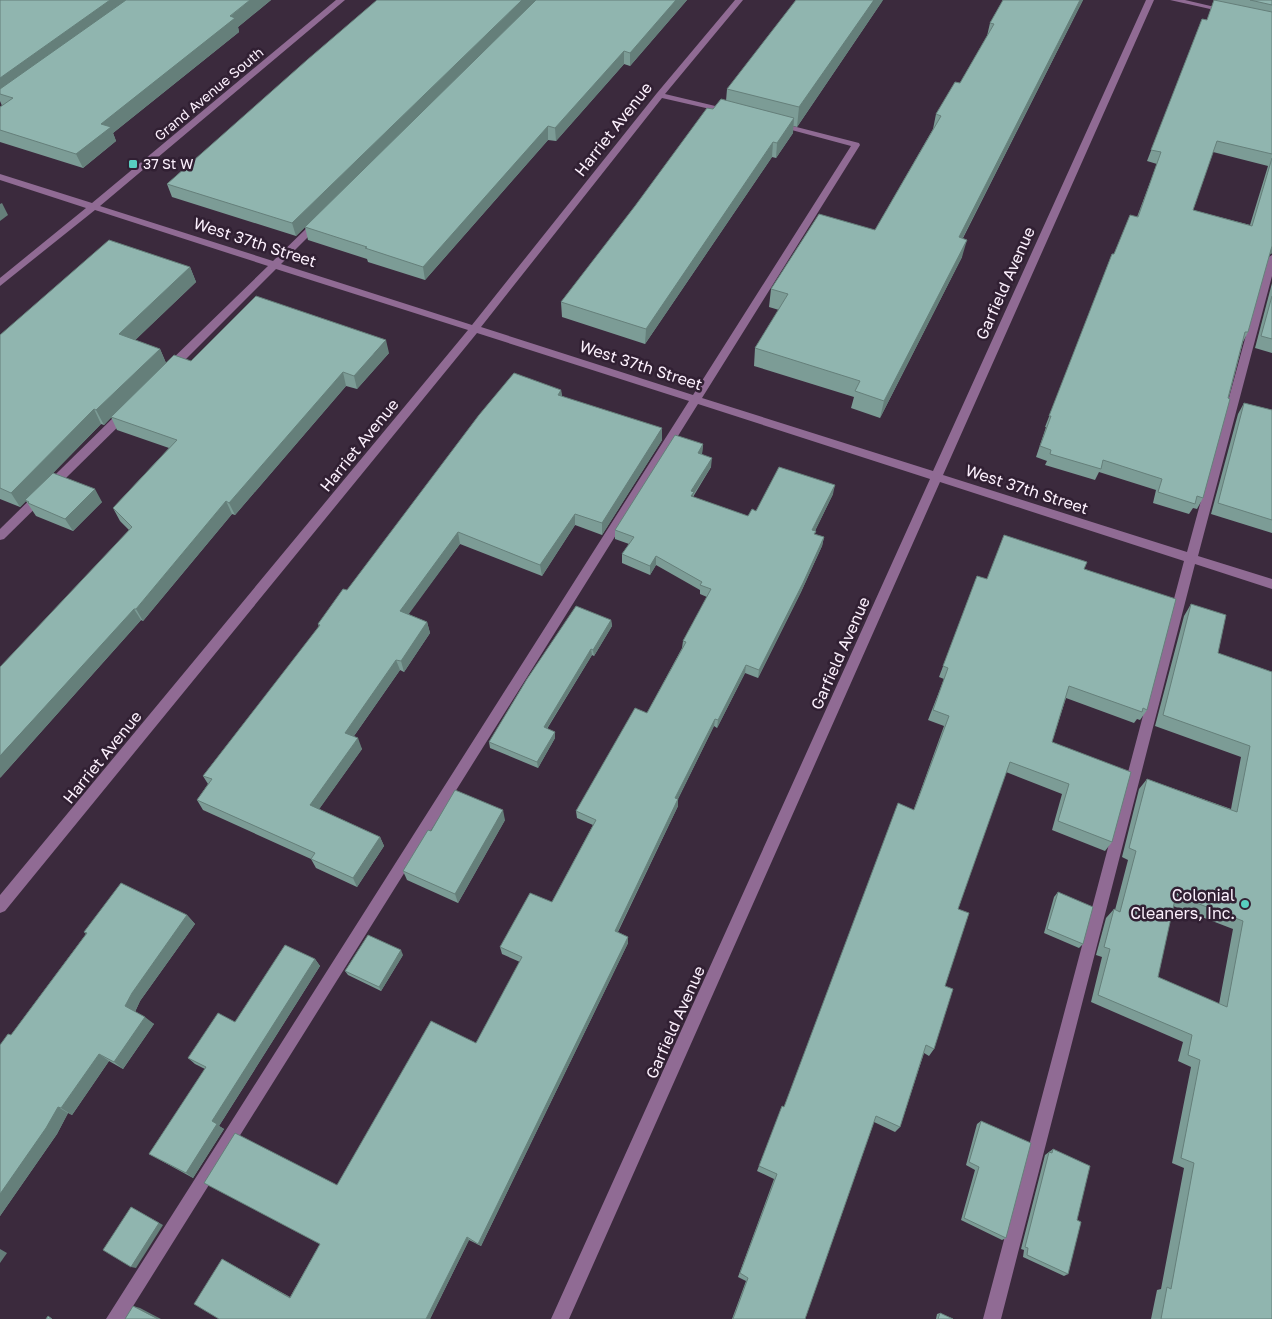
<svg xmlns="http://www.w3.org/2000/svg" width="1272" height="1319" viewBox="0 0 1272 1319" font-family="'Golos Text',sans-serif">
<rect width="100%" height="100%" fill="#3b2a3d"/>
<g fill="none" stroke-linecap="round" stroke-linejoin="round">
<!-- minor -->
<g fill="#906b94" fill-rule="evenodd">
<polygon points="336,0 345,0 100,206 273,261 315,220 321,220 321,224 281,264 472,325 657,93 735,0 743,0 665,94 732,110 732,114 662,98 481,327 693,395 851,146 773,125 777,122 859,143 860,145 702,398 933,471 1146,0 1154,0 943,475 1187,552 1267,258 1272,255 1272,276 1198,556 1272,579 1272,589 1195,564 1001,1319 983,1319 1184,561 940,482 569,1319 551,1319 930,479 698,404 125,1319 106,1319 689,401 477,333 5,911 0,913 0,895 468,330 276,269 173,372 165,372 164,369 165,366 268,266 95,210 0,286 0,278 86,208 0,180 0,174 92,203"/>
<polygon points="1170,0 1185,0 1232,11 1228,13"/>
<polygon points="126,408 130,409 131,412 130,415 4,539 0,540 0,529 122,409"/>
</g>
</g>
<!-- wall -->
<g fill="#7c9c96" fill-rule="evenodd">
<polygon points="0,0 271,0 238,27 239,32 113,133 116,141 83,168 0,142 0,107 2,106 0,101"/>
<polygon points="377,0 687,0 630,66 624,64 556,141 548,140 425,280 368,262 367,259 308,240 305,227 337,195 296,236 172,197 167,184"/>
<polygon points="883,0 797,127 793,126 793,133 776,158 772,157 645,344 562,317 561,302 713,109 726,101 727,89"/>
<polygon points="1003,0 1083,0 963,238 962,257 880,418 851,408 854,397 754,366 755,348 779,310 769,307 771,289 875,230 933,129 936,114 960,83 987,36 990,23"/>
<path d="M1214,0H1272V253L1269,255L1248,332L1243,342L1203,498L1197,509L1193,508L1189,514L1153,503L1156,490L1099,472L1095,480L1045,465L1047,461L1036,457L1046,427H1045L1112,254H1114L1137,217L1157,164L1147,161L1202,19L1207,20ZM1213,152L1268,166L1250,225L1193,210Z"/>
<polygon points="190,267 196,282 135,340 160,349 166,363 389,353 357,389 346,386 235,515 232,514 143,621 141,620 0,778 129,530 120,521 113,508 169,448 117,430 111,417 104,425 101,424 53,473 102,502 73,531 36,516 26,501 20,507 0,499 0,335"/>
<polygon points="1272,283 1272,353 1255,348"/>
<polygon points="561,390 562,396 662,440 602,535 575,525 542,576 460,544 408,614 427,622 430,633 404,672 400,670 354,736 362,749 319,809 380,837 384,846 357,887 316,868 311,859 203,810 197,800 208,784 203,776 319,627 318,624 347,590"/>
<polygon points="1244,403 1272,410 1272,533 1211,514 1238,414"/>
<polygon points="703,444 702,454 711,467 693,497 748,516 756,511 833,494 815,531 816,531 815,534 824,537 822,546 801,592 758,678 745,673 717,728 714,726 678,799 678,806 618,932 628,937 628,943 481,1246 469,1240 430,1319 219,1319 222,1259 290,1297 320,1244 204,1183 337,1185 476,1043 520,962 502,954 500,947 552,902 593,825 577,818 576,811 647,713 682,648 683,641 707,597 700,594 700,590 656,565 650,575 622,563 622,554 629,544 615,539 615,530"/>
<polygon points="1084,569 1147,710 1140,720 1137,719 1134,723 1066,698 1052,742 1112,842 1105,851 1052,830 1062,794 1006,772 958,909 934,1049 929,1056 924,1053 900,1127 895,1132 874,1122 805,1319 732,1319 746,1281 738,1277 774,1179 757,1171 780,1112 784,1107 914,809 944,726 928,720 944,679 939,677 977,576 986,579"/>
<path d="M1191,604L1218,653L1272,672V1319H1151L1157,1290L1161,1289L1184,1168L1172,1163L1191,1067L1178,1061L1183,1042L1091,1002L1102,957L1096,955L1106,918L1114,909L1115,910L1128,860L1122,857L1139,789L1147,779L1231,809L1241,757L1155,726L1184,616ZM1173,906L1233,929L1219,1004L1158,977Z"/>
<polygon points="611,620 612,626 594,656 592,655 547,729 555,732 555,738 538,768 490,748 489,742"/>
<polygon points="505,820 458,903 407,880 403,871 431,831"/>
<polygon points="1058,892 1083,944 1079,948 1044,933 1054,897"/>
<polygon points="187,915 195,924 140,1001 135,1012 154,1024 123,1069 109,1061 72,1115 68,1113 57,1134 0,1216 0,1045 11,1035 86,934 84,932"/>
<polygon points="403,955 381,991 348,975 345,971"/>
<polygon points="315,959 320,966 219,1126 224,1129 193,1178 149,1154 205,1069 195,1064 188,1058"/>
<polygon points="981,1121 1006,1238 1002,1240 961,1220 975,1170 966,1165 977,1124"/>
<polygon points="1053,1149 1077,1220 1068,1274 1064,1276 1023,1257 1024,1250 1021,1249 1045,1155"/>
<polygon points="940,1313 953,1319 936,1319 937,1314"/>
</g>
<!-- shaded-wall -->
<g fill="#657f7a">
<polygon points="110,0 135,0 0,94 0,78"/>
<polygon points="250,0 271,0 238,27 239,32 113,133 116,141 83,168 76,154 101,124"/>
<polygon points="522,0 536,0 296,236 292,223"/>
<polygon points="676,0 687,0 630,66 630,53"/>
<polygon points="874,0 883,0 797,127 799,107"/>
<polygon points="1080,0 1083,0 954,255 959,237"/>
<polygon points="624,51 624,64 556,141 555,128"/>
<polygon points="794,118 793,133 776,158 777,143"/>
<polygon points="548,126 548,140 425,280 423,267"/>
<polygon points="773,142 772,157 645,344 646,329"/>
<polygon points="2,203 8,215 0,221 0,204"/>
<polygon points="967,240 962,257 880,418 884,401"/>
<polygon points="1271,246 1272,246 1272,253 1265,258"/>
<polygon points="190,267 196,282 126,349 119,334"/>
<polygon points="386,340 389,353 357,389 354,376"/>
<polygon points="160,349 166,363 104,425 96,410"/>
<polygon points="343,372 346,386 235,515 229,503"/>
<polygon points="561,390 562,402 558,395"/>
<polygon points="94,409 101,424 20,507 11,493"/>
<polygon points="662,428 662,440 602,535 602,523"/>
<polygon points="703,444 702,453 697,462 698,453"/>
<polygon points="712,458 711,467 693,495 693,501 691,505 691,491"/>
<polygon points="835,485 833,494 811,539 812,530"/>
<polygon points="95,489 102,502 73,531 65,519"/>
<polygon points="226,501 232,514 143,621 136,609"/>
<polygon points="575,514 575,525 542,576 540,565"/>
<polygon points="458,532 460,544 403,622 400,611"/>
<polygon points="824,537 822,546 801,592 758,678 759,670"/>
<polygon points="656,556 656,565 650,575 650,566"/>
<polygon points="134,609 141,620 0,778 0,756"/>
<polygon points="611,620 612,626 594,656 593,650"/>
<polygon points="427,622 430,633 404,672 401,661"/>
<polygon points="591,649 592,655 544,733 544,727"/>
<polygon points="396,660 400,670 349,743 345,733"/>
<polygon points="746,665 745,673 717,728 718,720"/>
<polygon points="715,719 714,726 675,805 675,798"/>
<polygon points="555,732 555,738 538,768 537,762"/>
<polygon points="358,738 362,749 315,815 310,805"/>
<polygon points="678,799 678,806 615,937 615,931"/>
<polygon points="503,810 505,820 458,903 455,894"/>
<polygon points="380,837 384,846 357,887 353,878"/>
<polygon points="187,915 195,924 140,1001 134,1014 125,1006 132,993"/>
<polygon points="628,937 628,943 481,1246 478,1244"/>
<polygon points="401,950 403,955 381,991 379,987"/>
<polygon points="315,959 320,966 219,1126 224,1129 193,1178 186,1173 212,1121"/>
<polygon points="145,1017 154,1024 123,1069 114,1062"/>
<polygon points="99,1054 109,1061 72,1115 61,1108"/>
<polygon points="58,1107 68,1113 57,1134 0,1216 0,1194"/>
<polygon points="131,1207 163,1225 136,1268 131,1267"/>
<polygon points="467,1237 469,1240 430,1319 426,1319"/>
<polygon points="0,1249 7,1253 0,1263"/>
<polygon points="222,1259 227,1262 295,1300 290,1298"/>
<polygon points="133,1306 140,1308 161,1319 158,1319"/>
</g>
<!-- building -->
<g fill="#90b5af" stroke="#657f7a" fill-rule="evenodd">
<polygon points="0,0 110,0 0,78"/>
<polygon points="126,0 250,0 230,16 235,18 101,124 111,127 76,154 0,130 0,107 13,98 0,94 0,89"/>
<polygon points="377,0 522,0 292,223 167,184 307,60"/>
<polygon points="536,0 676,0 630,53 624,51 555,128 548,126 423,267 365,248 367,247 305,227"/>
<polygon points="796,0 874,0 799,107 727,89"/>
<polygon points="1003,0 1080,0 959,237 967,240 884,401 855,391 860,381 755,348 788,294 771,289 819,214 875,230 941,116 936,114 955,82 960,83 994,24 990,23"/>
<polygon points="1214,0 1272,12 1272,154 1217,141 1193,210 1252,226 1272,158 1272,246 1248,332 1245,332 1228,398 1230,399 1203,498 1197,496 1195,504 1158,492 1162,479 1103,460 1101,469 1050,454 1051,450 1040,446 1051,416 1049,416 1112,254 1114,254 1130,215 1138,217 1161,152 1151,150 1202,19 1207,20"/>
<polygon points="1250,0 1272,0 1272,5"/>
<polygon points="721,99 794,118 777,143 773,142 646,329 561,302 635,206 707,108 713,109"/>
<polygon points="109,240 190,267 119,334 160,349 96,410 94,409 11,493 0,488 0,335"/>
<polygon points="256,296 386,340 354,376 343,372 229,503 226,501 136,609 134,609 0,756 0,667 132,527 113,508 177,440 111,417 174,355 191,361"/>
<polygon points="1272,296 1272,339 1261,336"/>
<polygon points="514,373 561,390 558,395 662,428 602,523 575,514 540,565 458,532 400,611 427,622 401,661 396,660 345,733 358,738 310,805 380,837 353,878 311,859 315,853 197,800 212,779 203,776 320,625 318,624 343,589 347,590 479,415"/>
<polygon points="1244,403 1272,410 1272,520 1218,503"/>
<polygon points="675,435 703,444 698,453 712,458 691,491 694,492 691,496 748,516 752,509 756,511 779,467 835,485 812,530 816,531 814,534 824,537 803,583 759,670 746,665 718,720 715,719 675,798 678,799 615,931 628,937 478,1244 467,1237 426,1319 219,1319 194,1304 222,1259 290,1298 320,1244 204,1183 235,1133 337,1185 431,1021 476,1043 522,957 500,947 530,893 552,902 596,820 576,811 635,708 647,713 686,642 683,641 711,589 700,585 702,582 656,556 650,566 622,554 634,537 615,530"/>
<polygon points="53,473 95,489 65,519 28,503 29,502 25,500"/>
<polygon points="1004,535 1087,562 1084,569 1176,599 1147,710 1143,708 1142,712 1069,686 1052,742 1131,772 1112,842 1058,821 1069,784 1010,762 958,909 969,913 945,986 953,989 934,1049 926,1045 900,1127 876,1116 805,1319 733,1319 748,1278 740,1273 777,1174 759,1166 782,1106 784,1107 898,803 914,810 949,716 933,710 948,668 943,666 977,576 987,579"/>
<path d="M1191,604L1226,615L1218,653L1272,672V1319H1161L1167,1287L1171,1289L1194,1163L1181,1158L1200,1060L1188,1055L1192,1035L1098,995L1110,949L1104,947L1114,909L1120,912L1136,851L1129,848L1147,779L1237,812L1250,746L1163,715ZM1176,895L1243,921L1227,1007L1158,977Z"/>
<polygon points="576,606 611,620 593,650 591,649 544,727 555,732 537,762 489,742 527,679"/>
<polygon points="455,790 503,810 455,894 403,871 428,830 431,831"/>
<polygon points="121,883 187,915 132,993 125,1006 145,1017 114,1062 99,1054 61,1108 58,1107 46,1128 0,1194 0,1045 8,1034 11,1035 87,933 84,932"/>
<polygon points="1058,892 1093,907 1083,944 1047,929"/>
<polygon points="368,935 401,950 379,987 345,971"/>
<polygon points="285,945 315,959 212,1121 217,1124 186,1173 149,1154 206,1067 188,1058 218,1013 235,1022"/>
<polygon points="981,1121 1031,1143 1006,1238 964,1218 979,1167 969,1162"/>
<polygon points="1053,1149 1090,1166 1077,1220 1081,1222 1068,1274 1027,1255 1028,1248 1025,1247 1049,1152 1052,1153"/>
<polygon points="131,1207 159,1223 131,1267 103,1250"/>
<polygon points="133,1306 158,1319 125,1319"/>
<polygon points="940,1313 953,1319 938,1319"/>
<polygon points="48,1316 52,1319 46,1319"/>
</g>
<!-- markers -->
<g fill="#58cec0" stroke="#312033" stroke-width="2">
<rect x="128" y="159" width="10" height="10" rx="2.5"/>
<circle cx="1245" cy="904" r="5"/>
</g>
<g text-anchor="middle" stroke-width="5" stroke-linejoin="round" paint-order="stroke">
<!-- far-street labels -->
<g font-size="14" fill="#fcf0fd" stroke="#312033">
<text transform="translate(209 94) rotate(-40)" y="5">Grand Avenue South</text>
</g>
<!-- far-poi labels -->
<g font-size="14" fill="#fcf0fd" stroke="#312033" text-anchor="start">
<text x="143" y="169">37 St W</text>
</g>
<!-- street labels -->
<g font-size="16" fill="#fcf0fd" stroke="#312033">
<text transform="translate(613 129) rotate(-52)" y="6">Harriet Avenue</text>
<text transform="translate(255 242) rotate(18)" y="6">West 37th Street</text>
<text transform="translate(1005 283) rotate(-66)" y="6">Garfield Avenue</text>
<text transform="translate(641 365) rotate(18)" y="6">West 37th Street</text>
<text transform="translate(359 445) rotate(-51)" y="6">Harriet Avenue</text>
<text transform="translate(1027 489) rotate(18)" y="6">West 37th Street</text>
<text transform="translate(840 653) rotate(-66)" y="6">Garfield Avenue</text>
<text transform="translate(102 757) rotate(-51)" y="6">Harriet Avenue</text>
<text transform="translate(675 1022) rotate(-66)" y="6">Garfield Avenue</text>
</g>
<!-- poi labels -->
<g font-size="16" fill="#fcf0fd" stroke="#312033" text-anchor="end">
<text x="1235" y="901">Colonial<tspan x="1235" dy="18">Cleaners, Inc.</tspan></text>
</g>
</g>
</svg>
